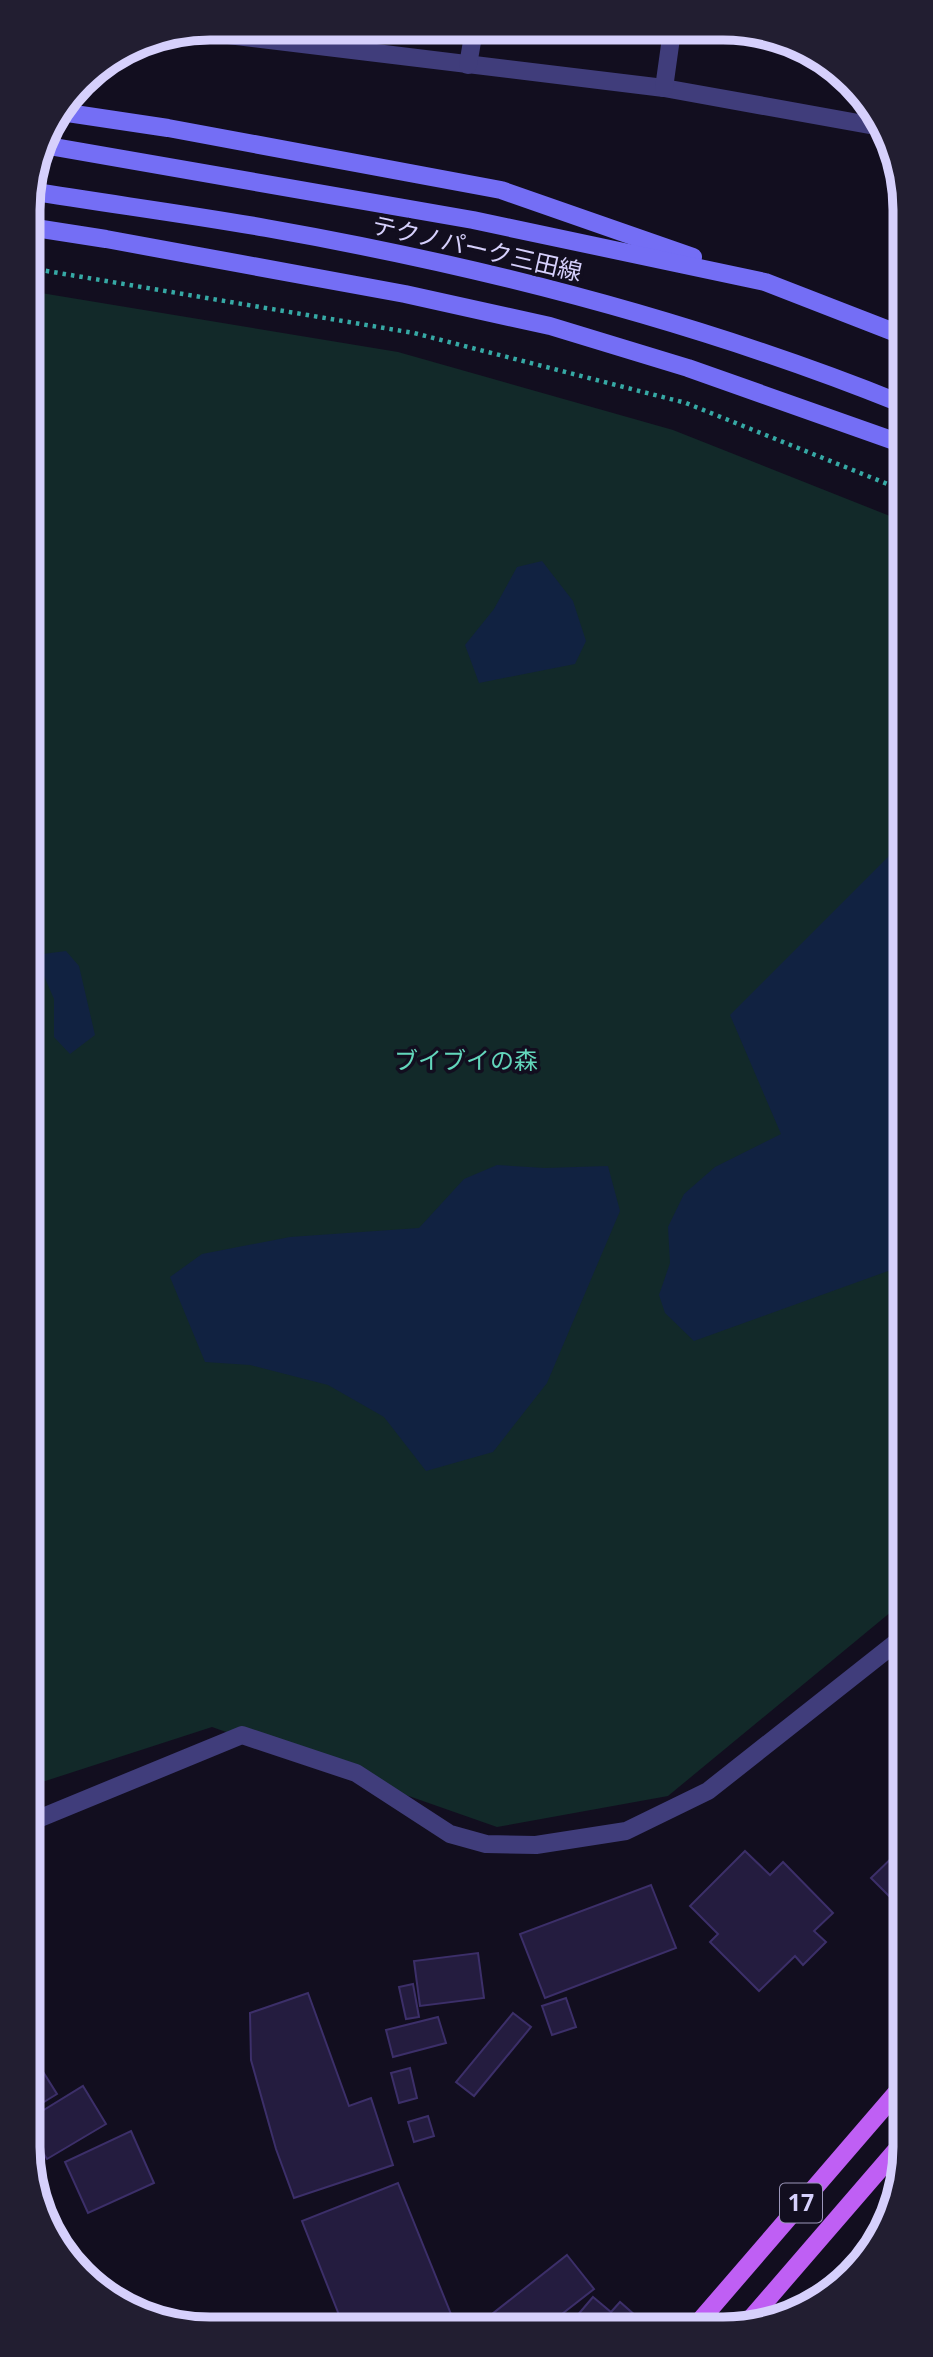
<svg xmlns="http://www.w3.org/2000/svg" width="933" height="2357" viewBox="0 0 933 2357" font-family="'Noto Sans','Noto Sans JP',sans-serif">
<rect width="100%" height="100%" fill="#120e1f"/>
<!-- green -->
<polygon fill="#122929" points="29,291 398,352 673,430 900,520 903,1602 668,1796 497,1827 212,1727 33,1785"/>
<!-- water -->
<g fill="#112241">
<polygon points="542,561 573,601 586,641 575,664 479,683 465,645 494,609 517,567"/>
<polygon points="892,853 901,854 902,1266 694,1341 665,1313 659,1295 670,1263 668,1227 684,1194 715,1167 781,1134 730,1015"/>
<polygon points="66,951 79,966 95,1035 70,1054 54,1037 54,999 35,955"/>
<polygon points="497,1165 545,1168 608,1166 620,1211 547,1383 493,1452 426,1471 384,1417 328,1385 250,1365 205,1362 170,1277 202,1254 290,1237 419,1228 464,1179"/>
</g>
<!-- building -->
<g fill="#241c3f" stroke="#3c2f69" stroke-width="2">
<polygon points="904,1846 904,1911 871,1878"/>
<polygon points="745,1851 770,1875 783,1862 833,1913 814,1931 826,1942 803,1965 795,1956 759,1991 710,1942 718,1934 690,1906"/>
<polygon points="651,1885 676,1948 545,1998 520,1934"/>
<polygon points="478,1953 484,1998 420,2006 414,1961"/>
<polygon points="413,1984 419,2017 406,2019 399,1987"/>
<polygon points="308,1993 349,2106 371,2098 393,2165 294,2198 276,2149 251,2060 250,2013"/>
<polygon points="566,1998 576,2027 552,2035 542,2006"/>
<polygon points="513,2013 531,2027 474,2096 456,2082"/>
<polygon points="438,2017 446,2043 393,2057 386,2030"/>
<polygon points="35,2059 57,2094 34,2108 34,2060"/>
<polygon points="410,2068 417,2098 399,2103 391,2073"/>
<polygon points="83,2086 106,2124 47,2159 34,2138 34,2116"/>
<polygon points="428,2116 434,2136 414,2142 408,2122"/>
<polygon points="131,2131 154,2183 88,2213 65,2162"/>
<polygon points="398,2183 455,2324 343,2325 302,2221"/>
<polygon points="567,2255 594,2289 549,2324 492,2324 487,2318"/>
<polygon points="593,2297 611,2312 620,2302 644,2323 570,2324"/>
</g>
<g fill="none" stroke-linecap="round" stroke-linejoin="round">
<!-- path -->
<polyline stroke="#36a9a5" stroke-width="4.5" stroke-dasharray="3.5 5" stroke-linecap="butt" points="29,268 414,333 686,403 900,489"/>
<!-- minor -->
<g stroke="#403d7b" stroke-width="18">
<polyline points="195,31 664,88 875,126"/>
<polyline points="468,65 474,30"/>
<polyline points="664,88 672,31"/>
<polyline points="33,1821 242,1735 356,1773 450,1834 486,1844 536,1845 626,1831 708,1791 903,1637"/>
</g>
<!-- secondary -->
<g stroke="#746ef5" stroke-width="18">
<polyline points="61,112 168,128 501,190 693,257"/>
<polyline points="43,145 473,220 765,282 899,334"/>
<path d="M30,191C109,204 188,214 266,228C482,266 696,321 900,403"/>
<polyline points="29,227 106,239 405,294 550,326 688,368 900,443"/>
</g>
<!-- primary -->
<g stroke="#bf5ff4" stroke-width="18">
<polyline points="698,2323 904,2084"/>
<polyline points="747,2323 905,2140"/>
</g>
</g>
<g text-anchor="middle" stroke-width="7" stroke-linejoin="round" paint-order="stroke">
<!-- shield labels -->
<rect fill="#120e1f" stroke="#9b96ba" stroke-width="2" x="780" y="2183.5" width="42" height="39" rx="5"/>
<g font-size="23" font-weight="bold" fill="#d6d0fc">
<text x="801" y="2211">17</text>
</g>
<!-- street labels -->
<g font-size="24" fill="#d6d0fc" stroke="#120e1f">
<text transform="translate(477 249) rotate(13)" y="8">テクノパーク三田線</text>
</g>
<!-- park labels -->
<g font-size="24" fill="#62d6bb" stroke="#120e1f">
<text x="466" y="1069">ブイブイの森</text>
</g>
</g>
<!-- crop -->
<path d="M0 0H933V2357H0ZM210 40H723A170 170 0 0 1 893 210V2147A170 170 0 0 1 723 2317H210A170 170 0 0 1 40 2147V210A170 170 0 0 1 210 40Z" fill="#221e31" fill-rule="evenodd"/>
<path fill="none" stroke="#d6d0fc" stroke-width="9" d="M210 40H723A170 170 0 0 1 893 210V2147A170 170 0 0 1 723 2317H210A170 170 0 0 1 40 2147V210A170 170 0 0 1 210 40Z"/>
</svg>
